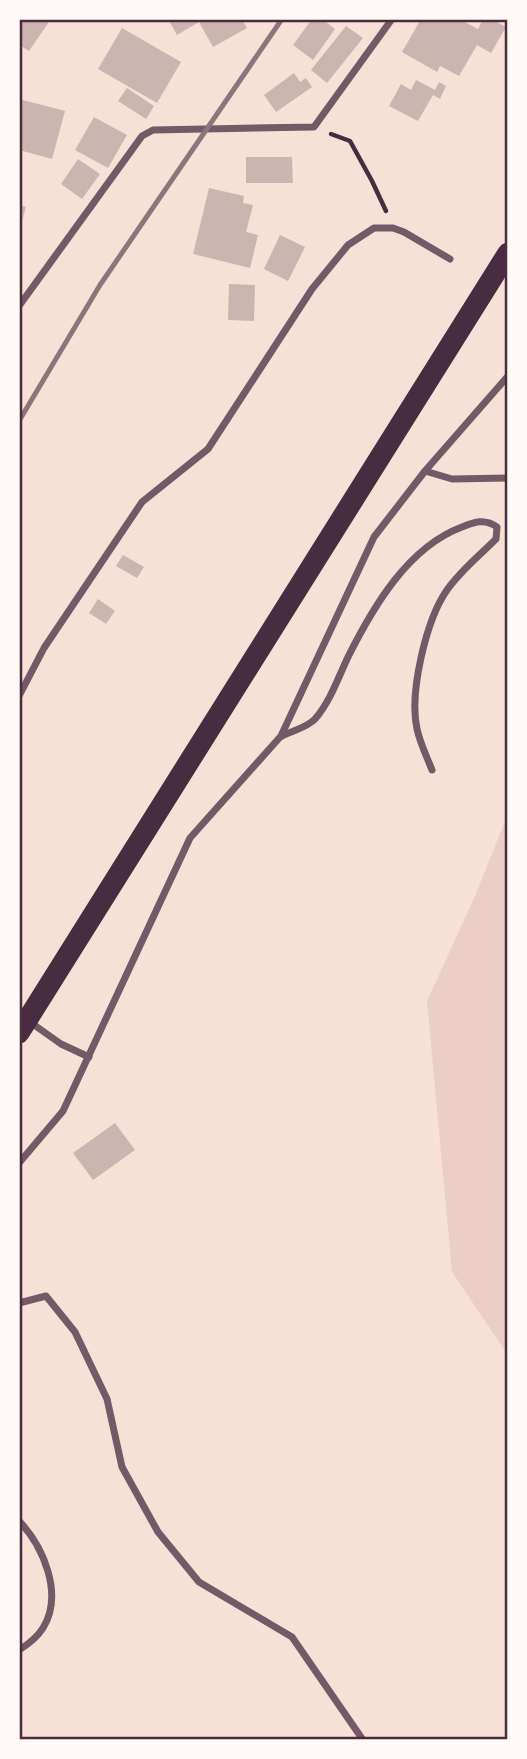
<svg xmlns="http://www.w3.org/2000/svg" width="527" height="1759" viewBox="0 0 527 1759" font-family="Helvetica,sans-serif">
<rect width="100%" height="100%" fill="#f7e1d7"/>
<!-- green -->
<polygon fill="#ebcfc5" points="508,814 508,1355 452,1272 427,1001 475,896"/>
<!-- building -->
<g fill="#ccb4b1">
<polygon points="19,19 51,19 29,51 19,45"/>
<polygon points="168,19 242,19 247,28 213,47 199,22 177,35"/>
<polygon points="312,19 322,19 335,29 313,60 293,45"/>
<polygon points="421,19 467,19 465,22 478,29 483,19 492,19 506,27 491,53 477,45 459,76 440,66 437,72 402,52"/>
<polygon points="346,26 363,38 327,83 311,70"/>
<polygon points="122,28 181,62 157,103 98,69"/>
<polygon points="294,73 300,82 306,78 312,87 276,112 264,95"/>
<polygon points="416,80 435,90 439,82 446,86 440,99 433,95 418,121 389,106 401,84 411,90"/>
<polygon points="127,88 154,106 146,119 118,101"/>
<polygon points="19,99 65,111 52,159 19,150"/>
<polygon points="94,117 127,135 108,168 75,150"/>
<polygon points="246,157 292,157 293,183 246,183"/>
<polygon points="78,159 100,174 82,199 61,184"/>
<polygon points="209,188 244,196 243,203 253,205 246,232 258,235 250,268 193,254"/>
<polygon points="19,205 26,207 20,227 19,227"/>
<polygon points="280,235 305,247 288,281 264,269"/>
<polygon points="229,284 255,285 254,321 228,320"/>
<polygon points="123,555 144,567 137,578 116,566"/>
<polygon points="98,599 115,611 106,624 89,613"/>
<polygon points="115,1123 135,1150 93,1180 73,1153"/>
</g>
<g fill="none" stroke-linecap="round" stroke-linejoin="round">
<!-- path -->
<polyline stroke="#4a2c40" stroke-width="4.5" points="331,134 350,141 372,181 386,211"/>
<!-- minor -->
<g stroke="#755966" stroke-width="7">
<polyline points="19,306 142,136 153,130 314,127 392,19"/>
<polyline points="425,471 452,479 508,478"/>
<polyline points="19,696 44,648 142,502 208,449 312,289 348,245 374,228 393,228 404,232 450,259"/>
<path d="M282,736C292,731 308,727 315,719C330,702 338,678 348,657C373,607 408,547 462,527C474,522 485,518 497,527L496,539C480,555 460,571 447,590C426,620 409,693 417,729C420,743 427,757 432,770"/>
<polyline points="30,1022 61,1044 89,1057"/>
<polyline points="19,1163 63,1111 190,838 281,736 374,537 425,471 508,376"/>
<polyline points="19,1303 46,1296 75,1332 107,1399 122,1467 158,1532 199,1582 292,1637 363,1740"/>
<path d="M19,1521C43,1546 64,1594 43,1628C38,1636 27,1645 19,1650"/>
</g>
<!-- motorway -->
<polyline stroke="#4a2c40" stroke-width="21" points="19,1033 508,253"/>
<!-- rail -->
<polyline stroke="#8f747c" stroke-width="5" points="19,421 100,285 282,19"/>
</g>
<!-- border -->
<rect width="527" height="1759" fill="none" stroke="#fffaf5" stroke-width="42"/>
<rect x="21" y="21" width="485" height="1717" fill="none" stroke="#4a2c40" stroke-width="2.5"/>
</svg>
